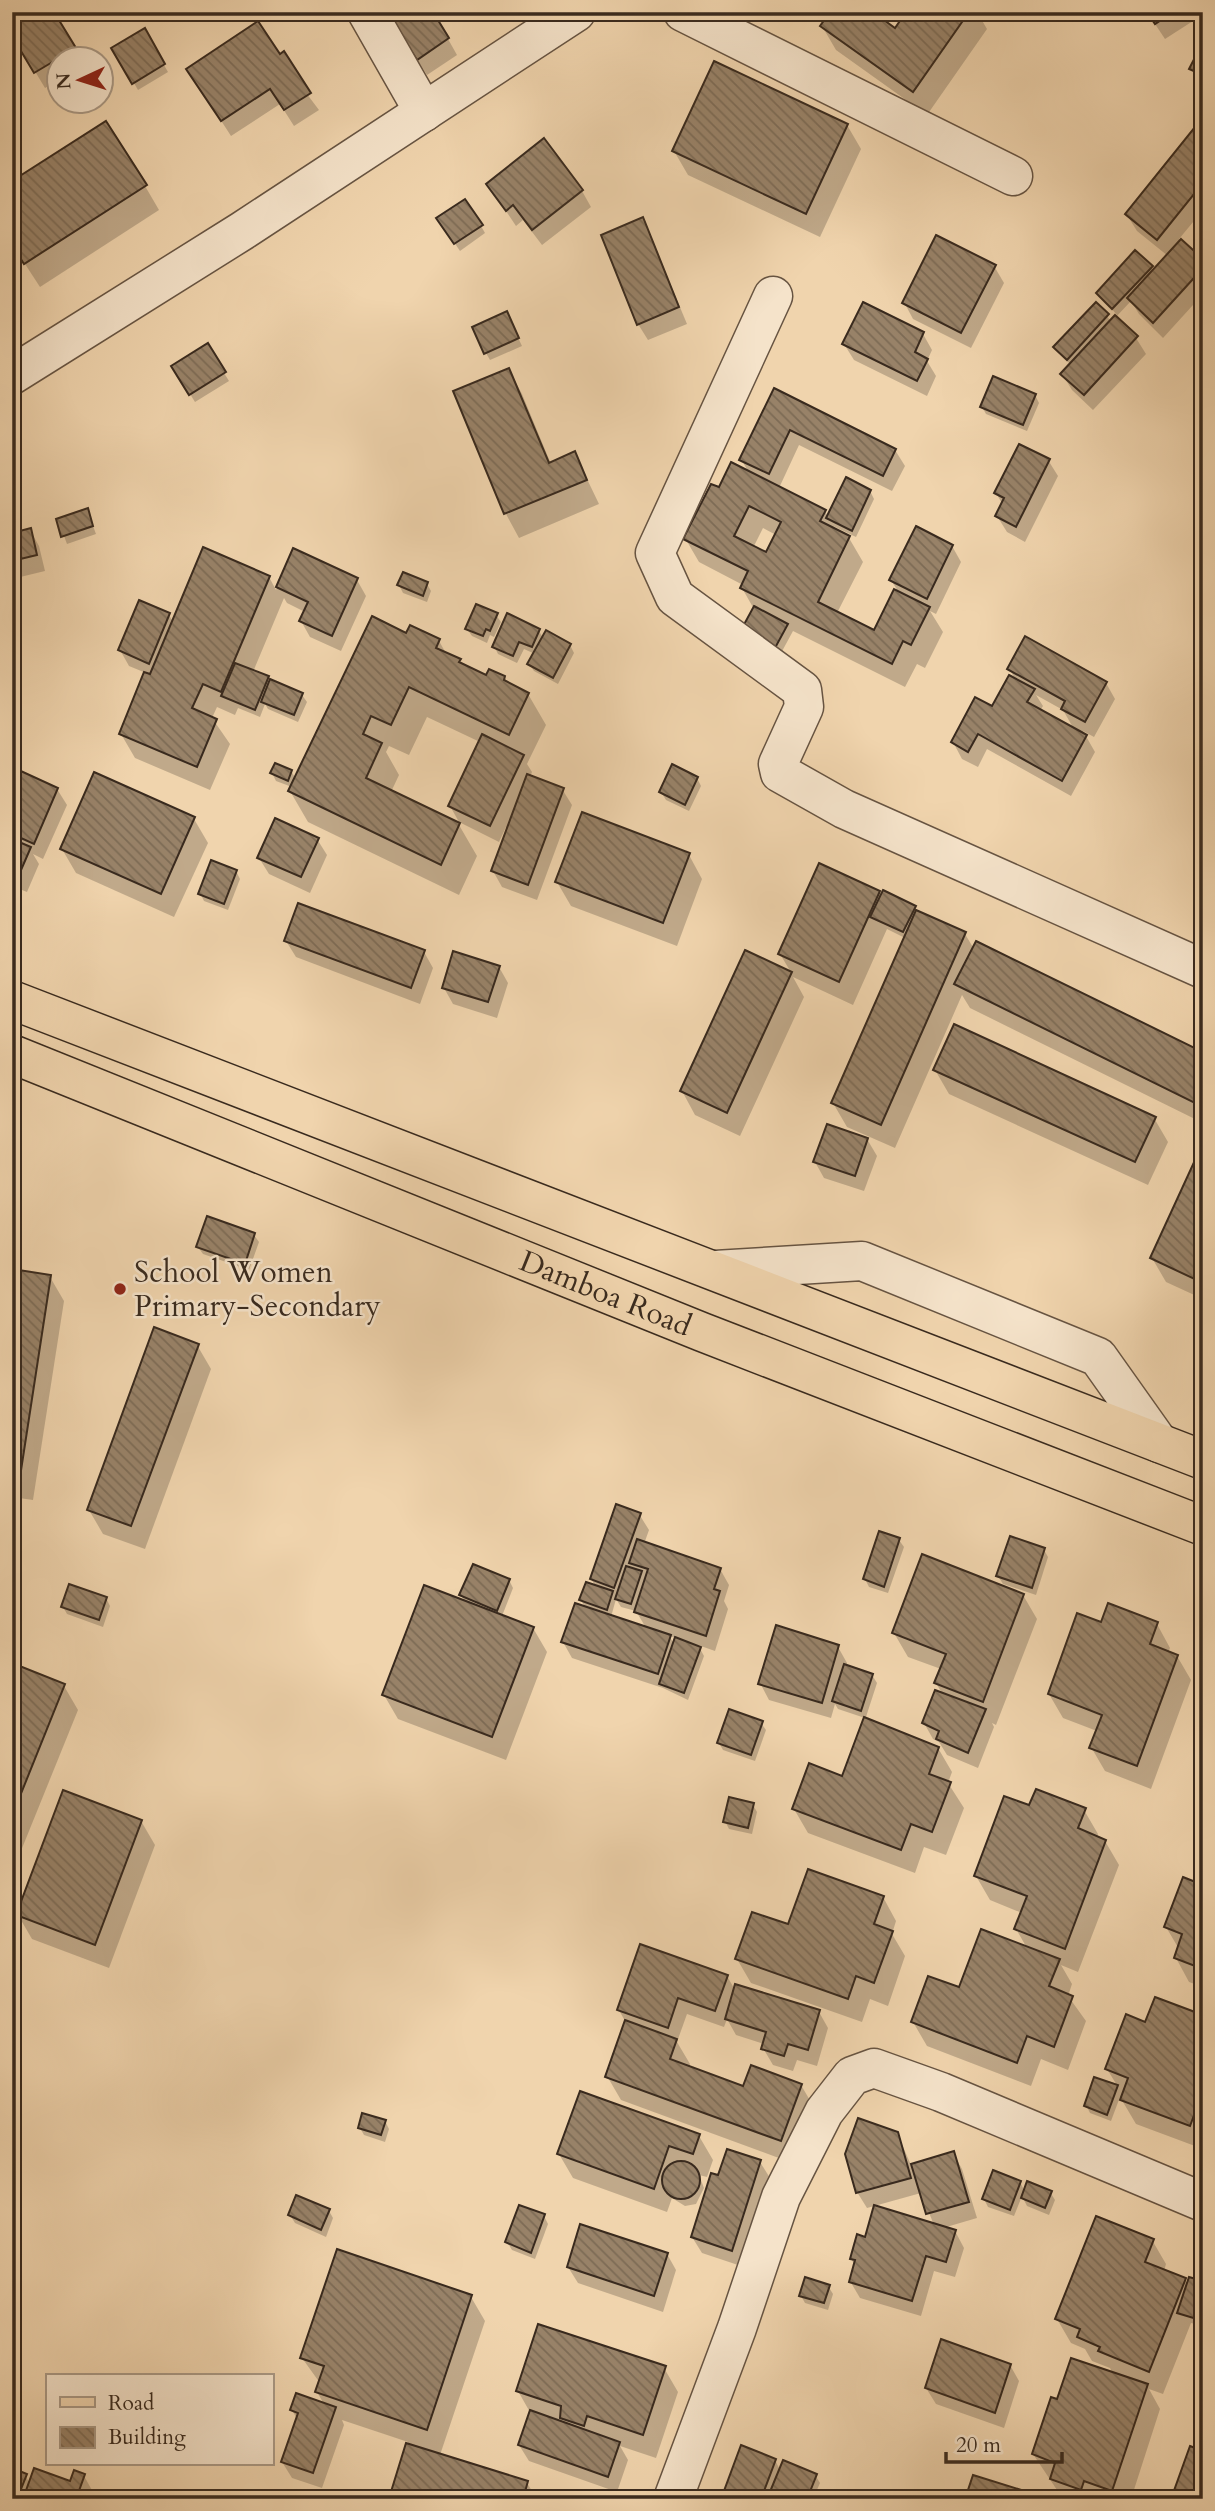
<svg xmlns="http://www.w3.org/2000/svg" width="1215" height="2511" viewBox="0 0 1215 2511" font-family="Cardo,serif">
<defs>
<pattern id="building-back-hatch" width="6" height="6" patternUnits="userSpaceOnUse" patternTransform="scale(1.75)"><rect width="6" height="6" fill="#988268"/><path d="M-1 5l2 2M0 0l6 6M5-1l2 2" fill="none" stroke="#7d6b55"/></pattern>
</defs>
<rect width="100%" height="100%" fill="#f0d4ad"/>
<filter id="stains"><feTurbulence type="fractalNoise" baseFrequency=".00286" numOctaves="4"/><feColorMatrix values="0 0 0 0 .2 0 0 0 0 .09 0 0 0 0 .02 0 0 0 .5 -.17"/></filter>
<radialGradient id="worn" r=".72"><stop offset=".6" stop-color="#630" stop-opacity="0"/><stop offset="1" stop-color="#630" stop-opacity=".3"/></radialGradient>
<!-- shadow -->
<g fill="#0003" fill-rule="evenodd">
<polygon points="52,12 80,60 60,60 60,79 45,88 12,33"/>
<polygon points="894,12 977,12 987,29 927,115 836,50 822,26 896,30 904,19"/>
<polygon points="1147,12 1188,12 1193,21 1165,39"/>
<polygon points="395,25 448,39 457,55 427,75"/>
<polygon points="144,31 168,72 138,90 114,49"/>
<polygon points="1203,46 1203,86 1191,69"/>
<polygon points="279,57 319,110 294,126 280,104 231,136 198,85"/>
<polygon points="847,125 861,149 820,237 688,175 674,151"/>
<polygon points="1203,126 1203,210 1179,239 1203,261 1203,294 1163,338 1139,314 1131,301 1115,318 1136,338 1146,354 1093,410 1072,390 1062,374 1071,365 1055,348 1096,304 1111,321 1117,315 1098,293 1151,267 1154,272 1168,256 1137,231 1127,215"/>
<polygon points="488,184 582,191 591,207 542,245 523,220 516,226"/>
<polygon points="145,186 159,210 40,287 12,244"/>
<polygon points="643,219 687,324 648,340 638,324"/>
<polygon points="443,226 481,226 485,233 460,251"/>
<polygon points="994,266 1004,283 971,348 913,319 904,302"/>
<polygon points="510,321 522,346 490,360 486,353"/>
<polygon points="923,334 932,350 927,361 936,376 927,396 854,360 844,344"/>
<polygon points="207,346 229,381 195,402 173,367"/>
<polygon points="509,370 522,394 551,464 575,454 599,504 519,538 506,514 456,392"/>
<path d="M775,391L895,450L905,466L892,491L799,445L779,488L825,511L828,517L870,491L874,499L856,537L833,526L849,538L863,562L837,613L875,632L899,593L891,580L952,546L961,562L936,614L930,611L943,632L925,668L917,664L905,687L793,631L780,655L742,588L743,585L699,562L685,538L719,490L749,473L741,459ZM763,528L776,535L767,555L753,548Z"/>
<polygon points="1035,395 1039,403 1027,431 986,414 982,407"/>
<polygon points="1048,460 1058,476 1025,542 1007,532 997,516 1003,505 996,493"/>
<polygon points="87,510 96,534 67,544 58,520"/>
<polygon points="30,530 39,546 45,571 12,579 12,534"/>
<polygon points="294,550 357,580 366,596 341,651 310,637 301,621 305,612 287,603 284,598 253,672 302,695 307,702 298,722 268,709 265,704 260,717 238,708 235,715 217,707 212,718 230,744 210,790 135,758 121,734 146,673 129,666 120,650 140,602 169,615 173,622 269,577 276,590"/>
<polygon points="427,584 431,591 427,602 403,593 399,585"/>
<polygon points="496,615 501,622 494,637 490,635 487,643 472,636 467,629"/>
<polygon points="539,631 543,638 570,645 574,653 558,684 534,671 529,664 535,654 524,649 517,663 498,654 494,646"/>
<polygon points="407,635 439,641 447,655 462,666 487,678 504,678 508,684 528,694 546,725 527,764 532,772 530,777 562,789 572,805 537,900 502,887 493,871 509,828 506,827 499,842 459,822 450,806 480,742 427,717 409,755 389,746 386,752 399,775 391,792 459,825 477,856 459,895 308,822 290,791 292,787 276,781 272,773 291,771 296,779"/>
<path d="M1009,668L1106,683L1115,699L1094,737L1083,731L1095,752L1071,796L987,749L978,767L962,759L953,742L993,708L1016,681ZM1036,695L1063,710L1075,731L1040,711L1043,706Z"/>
<polygon points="12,769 57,789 67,805 43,859 33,854 39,864 27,892 12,886"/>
<polygon points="697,778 701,786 689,811 666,800 661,792"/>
<polygon points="194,819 208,843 174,917 76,873 62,849"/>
<polygon points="317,839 327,855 310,893 269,874 259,858"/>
<polygon points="689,855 702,879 677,946 571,906 557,882"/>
<polygon points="236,871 240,879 228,910 204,901 200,893"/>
<polygon points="879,893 881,897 914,907 917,912 965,934 974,949 1203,1054 1203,1123 970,1008 962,995 895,1148 847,1127 833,1103 905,938 887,929 853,1005 793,977 804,997 740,1136 695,1115 682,1091 745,952 792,974 780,954"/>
<polygon points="286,941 424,952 433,968 420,1004 296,957"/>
<polygon points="499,967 508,983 497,1018 453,1004 444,988"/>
<polygon points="935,1070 1154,1118 1168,1142 1148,1185 949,1094"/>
<polygon points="867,1139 877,1156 864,1191 824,1178 815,1162"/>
<polygon points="1203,1149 1203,1299 1166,1282 1152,1258"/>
<polygon points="254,1235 259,1242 249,1270 203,1254 198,1247"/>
<polygon points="12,1271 50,1277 64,1301 33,1500 12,1497"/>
<polygon points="197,1345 211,1369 145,1549 103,1534 89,1510"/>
<path d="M639,1514L649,1530L644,1544L720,1569L729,1585L724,1601L728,1609L715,1651L698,1645L704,1656L688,1700L663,1688L572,1658L563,1642L586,1609L581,1600L596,1587L591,1579ZM616,1599L621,1607L636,1611L646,1628L611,1617ZM669,1636L677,1638L675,1645Z"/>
<polygon points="899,1540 904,1547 888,1593 869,1587 865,1579"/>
<polygon points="1044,1550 1048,1557 1036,1595 1003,1584 998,1576"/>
<polygon points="509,1580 513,1588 502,1616 533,1628 547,1652 506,1760 398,1719 384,1695 465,1602 461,1595"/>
<polygon points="1023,1595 1037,1619 996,1725 992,1723 994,1727 978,1768 947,1755 939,1742 933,1739 924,1723 943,1695 936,1683 941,1669 908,1657 894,1633"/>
<polygon points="106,1598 110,1606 103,1627 67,1614 63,1607"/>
<polygon points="1157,1624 1170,1648 1168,1653 1177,1656 1191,1680 1151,1789 1105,1771 1091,1747 1097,1731 1063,1718 1049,1694 1102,1625"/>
<polygon points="838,1647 847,1663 846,1667 872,1675 877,1683 865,1720 938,1748 952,1772 948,1783 964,1808 946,1855 924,1847 915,1873 808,1833 794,1809 843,1778 865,1718 838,1709 835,1704 831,1718 769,1700 760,1683"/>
<polygon points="12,1682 64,1686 78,1710 12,1873"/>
<polygon points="761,1723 766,1730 755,1761 723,1750 719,1743"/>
<polygon points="753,1805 757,1812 752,1834 729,1829 725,1821"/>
<polygon points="1030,1808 1084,1810 1098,1834 1097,1838 1105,1841 1119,1865 1078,1972 1061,1965 1072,1984 1068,1996 1086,2021 1068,2070 1041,2059 1031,2086 927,2046 913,2022 1027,1948 1016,1929 1022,1913 990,1900 976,1876"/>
<polygon points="141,1821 155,1845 109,1968 32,1939 18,1915"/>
<polygon points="1203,1886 1203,1987 1189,1982 1176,1958 1179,1949 1166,1927"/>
<polygon points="883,1897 896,1921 892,1934 905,1956 888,2006 870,1999 862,2022 751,1983 737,1959 789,1927"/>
<polygon points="727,1976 735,1990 819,2012 828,2028 817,2066 797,2060 793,2071 773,2065 763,2048 764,2044 736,2035 727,2019 724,2027 687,2014 677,2042 690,2064 689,2068 744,2088 801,2085 815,2109 795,2164 621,2100 607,2076 626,2023 619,2010"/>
<polygon points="1203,2017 1203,2149 1136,2124 1120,2097 1111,2121 1090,2113 1086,2105 1095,2079 1118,2087 1107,2069 1146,2024"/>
<polygon points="385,2121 389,2129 385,2142 364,2135 360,2128"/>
<polygon points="897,2133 911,2165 953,2153 962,2169 977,2218 943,2228 955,2231 964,2248 955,2277 934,2271 921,2316 860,2298 850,2281 855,2265 851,2259 866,2239 934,2225 921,2193 867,2208 857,2192"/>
<polygon points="699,2136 713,2160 707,2177 699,2175 704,2188 696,2204 685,2206 672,2198 667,2212 573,2178 559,2154"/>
<polygon points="760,2162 770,2178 741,2266 702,2253 692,2237 719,2177"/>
<polygon points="1020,2182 1025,2192 1050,2192 1055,2200 1049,2215 1027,2206 1022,2196 1014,2216 988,2207 984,2199"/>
<polygon points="329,2211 333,2218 326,2237 295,2223 290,2215"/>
<polygon points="544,2216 548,2224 535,2259 512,2250 507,2242"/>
<polygon points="1152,2240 1166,2264 1164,2271 1185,2280 1188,2286 1203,2283 1203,2326 1191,2323 1163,2394 1149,2389 1160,2409 1131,2499 1063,2499 1033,2454 1058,2401 1113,2374 1110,2368 1092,2361 1085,2349 1071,2343 1057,2319"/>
<polygon points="667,2254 676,2270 663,2312 578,2283 568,2267"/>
<polygon points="828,2286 833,2294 828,2310 805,2303 801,2296"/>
<polygon points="471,2297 485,2321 440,2455 527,2483 537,2499 395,2499 392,2494 408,2442 342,2420 344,2425 322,2488 292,2478 282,2462 297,2419 292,2410 324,2404 317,2392 320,2383 302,2358"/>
<polygon points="1010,2365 1019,2381 1004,2428 936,2404 926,2388"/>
<polygon points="664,2368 678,2392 656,2458 620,2446 628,2460 617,2492 529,2461 519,2445 531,2414 518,2391"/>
<polygon points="775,2460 780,2470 815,2475 820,2483 813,2499 723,2499"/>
<polygon points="25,2475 30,2484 71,2483 84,2476 93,2492 91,2499 12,2499"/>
<polygon points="596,2494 611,2499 595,2499"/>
</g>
<!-- building -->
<g fill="url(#building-back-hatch)" stroke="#392a1e" stroke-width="2" fill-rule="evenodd">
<polygon points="12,12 54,12 76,48 34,73 12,36"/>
<polygon points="386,12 433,12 449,38 417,60"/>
<polygon points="830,12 873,12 895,28 906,12 969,12 913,92 820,26"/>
<polygon points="1147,12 1173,12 1155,24"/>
<polygon points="258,21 280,54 284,51 311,93 284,110 270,89 221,121 186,69"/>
<polygon points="145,28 165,64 132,84 111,48"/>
<polygon points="1203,42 1203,75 1189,69"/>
<polygon points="714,61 848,124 806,214 672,151"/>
<polygon points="106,121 147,185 24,264 12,245 12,181"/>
<polygon points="1199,122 1203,124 1203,183 1157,240 1125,214"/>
<polygon points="544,138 583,190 532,230 513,205 506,211 486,184"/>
<polygon points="465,199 483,225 454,244 436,218"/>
<polygon points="643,217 679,307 637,325 601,235"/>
<polygon points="936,235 996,265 961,333 902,303"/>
<polygon points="1181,239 1203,259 1203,268 1153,323 1127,298"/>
<polygon points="1135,250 1153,266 1112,309 1096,293"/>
<polygon points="863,302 924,332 915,352 928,359 917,381 842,344"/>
<polygon points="1096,302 1109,314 1067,360 1053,347"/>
<polygon points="507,311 519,338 484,354 472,327"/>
<polygon points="1115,315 1138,336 1084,395 1060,374"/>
<polygon points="208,343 226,372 189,395 171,366"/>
<polygon points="509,368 549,463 575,451 587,480 504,514 453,391"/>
<polygon points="993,376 1036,394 1023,425 980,407"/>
<polygon points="774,388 896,449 883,476 790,430 769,474 739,460"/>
<polygon points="1019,444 1050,459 1016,527 995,516 1004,498 994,493"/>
<path d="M731,462L826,510L820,521L850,536L818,602L874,630L894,589L930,607L911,645L903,641L892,664L740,588L748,571L683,539L711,484L719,487ZM749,506L781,522L766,552L734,536Z"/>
<polygon points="846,477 871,490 852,531 826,518"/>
<polygon points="88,508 93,526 61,537 56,519"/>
<polygon points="916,526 953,545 927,599 889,580"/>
<polygon points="31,528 37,555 12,561 12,533"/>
<polygon points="203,547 270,576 221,692 203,684 192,708 217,719 197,767 119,734 144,672 150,674"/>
<polygon points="293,548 358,578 332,636 299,621 308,602 276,587"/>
<polygon points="403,572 428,582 423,596 397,585"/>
<polygon points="139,600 170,613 149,664 118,650"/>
<polygon points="476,604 498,613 490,631 486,629 483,636 465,629"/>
<polygon points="754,606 788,624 775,648 741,630"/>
<polygon points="507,613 540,629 532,647 519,642 513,656 492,647"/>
<polygon points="372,616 406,633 410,625 440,639 436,648 461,659 459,662 486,675 489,669 505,676 504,680 529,693 509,735 409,687 391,725 371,716 363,734 382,743 366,778 460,823 441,865 288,791"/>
<polygon points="546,630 571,644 553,678 527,664"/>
<polygon points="1025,636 1107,682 1085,722 1061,709 1065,701 1007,669"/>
<polygon points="235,663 269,676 255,710 221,696"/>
<polygon points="1009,675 1035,689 1027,702 1087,735 1062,781 978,734 968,752 951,742 975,697 992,706"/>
<polygon points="270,679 303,693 294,715 261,702"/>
<polygon points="482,734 524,755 490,826 448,806"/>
<polygon points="275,763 292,770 288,781 270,773"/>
<polygon points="672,764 698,777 685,805 659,792"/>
<polygon points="12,767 58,788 34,844 12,834"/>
<polygon points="94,772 195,817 161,894 60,849"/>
<polygon points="527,774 564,788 528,885 491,871"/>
<polygon points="582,812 690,853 663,923 555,882"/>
<polygon points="275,818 319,838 301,877 257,858"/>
<polygon points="12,839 31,847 18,877 12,875"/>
<polygon points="211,860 237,870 224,904 198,894"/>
<polygon points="819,863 880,891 839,982 778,954"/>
<polygon points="883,890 916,906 903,932 870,917"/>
<polygon points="298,903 425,950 411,988 284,941"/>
<polygon points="916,910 966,932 881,1125 831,1103"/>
<polygon points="976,941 1203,1052 1203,1107 954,984"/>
<polygon points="745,950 792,972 727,1113 680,1091"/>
<polygon points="453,951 500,966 488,1002 442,988"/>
<polygon points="954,1024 1156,1117 1135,1162 933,1070"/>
<polygon points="827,1124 868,1138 855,1176 813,1162"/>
<polygon points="1201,1147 1203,1147 1203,1283 1150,1258"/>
<polygon points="207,1216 255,1233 245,1264 196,1247"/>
<polygon points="12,1269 51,1275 20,1477 12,1476"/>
<polygon points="154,1327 199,1344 131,1526 87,1510"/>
<polygon points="616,1504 641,1513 614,1588 590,1579"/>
<polygon points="879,1531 900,1538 884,1587 863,1579"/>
<polygon points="1010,1536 1045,1548 1032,1588 996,1576"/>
<polygon points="637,1539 721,1568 714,1589 720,1591 706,1636 634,1612 648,1569 629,1563"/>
<polygon points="922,1554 1024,1594 983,1702 934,1683 946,1654 892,1633"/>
<polygon points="473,1564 510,1579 497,1611 459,1595"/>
<polygon points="626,1566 642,1571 631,1604 615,1599"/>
<polygon points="586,1582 613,1591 607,1610 579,1600"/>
<polygon points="69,1584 107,1597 99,1620 61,1607"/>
<polygon points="424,1585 534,1627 492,1737 382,1695"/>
<polygon points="575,1603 671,1635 658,1674 561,1642"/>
<polygon points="1108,1603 1158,1622 1150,1644 1178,1655 1137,1766 1089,1748 1102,1715 1048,1694 1077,1613 1101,1622"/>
<polygon points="776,1625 839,1645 822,1703 758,1684"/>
<polygon points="675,1637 701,1647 684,1693 659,1684"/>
<polygon points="844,1664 873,1674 861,1711 832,1701"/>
<polygon points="17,1665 65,1684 12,1816 12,1678"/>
<polygon points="935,1690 986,1709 968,1753 936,1739 939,1731 922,1723"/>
<polygon points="729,1709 763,1721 751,1755 717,1743"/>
<polygon points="864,1717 939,1747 929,1774 951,1782 932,1832 911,1824 901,1850 792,1809 809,1763 842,1776"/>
<polygon points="1036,1789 1086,1808 1078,1828 1106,1840 1065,1949 1014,1929 1027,1896 974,1876 1004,1796 1029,1805"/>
<polygon points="63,1790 142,1820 95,1945 16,1915"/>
<polygon points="729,1797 754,1803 748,1828 723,1822"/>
<polygon points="808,1869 884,1896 874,1924 893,1931 874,1983 856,1976 848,1999 735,1959 752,1912 788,1924"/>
<polygon points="1183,1877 1203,1885 1203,1969 1174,1958 1182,1934 1164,1927"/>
<polygon points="981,1929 1060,1959 1049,1986 1073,1996 1054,2047 1027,2036 1017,2063 911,2022 928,1976 959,1987"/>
<polygon points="640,1944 728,1975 715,2011 678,1998 668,2028 617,2010"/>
<polygon points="735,1984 820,2010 808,2050 788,2044 784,2056 761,2049 766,2032 725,2019"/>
<polygon points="1155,1997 1203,2015 1203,2091 1190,2126 1120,2100 1128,2078 1105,2069 1126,2014 1145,2022"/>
<polygon points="625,2020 677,2039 670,2059 743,2086 751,2065 802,2084 781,2141 605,2077"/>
<polygon points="1094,2077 1118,2085 1107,2115 1084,2106"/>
<polygon points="580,2091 700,2134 693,2154 669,2146 654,2189 557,2154"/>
<polygon points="362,2113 386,2120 381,2135 358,2128"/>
<polygon points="858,2118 898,2132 911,2178 856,2193 845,2154"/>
<polygon points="727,2149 761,2160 732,2251 691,2237 711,2173 718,2175"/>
<polygon points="954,2151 969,2202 926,2214 911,2164"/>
<circle cx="681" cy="2180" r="19"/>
<polygon points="993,2170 1021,2181 1010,2210 982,2199"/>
<polygon points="1027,2181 1052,2191 1045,2208 1021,2198"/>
<polygon points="296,2195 330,2209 321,2230 288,2215"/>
<polygon points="519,2205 545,2214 531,2253 505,2242"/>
<polygon points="874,2205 956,2230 946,2262 926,2256 912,2301 849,2282 855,2260 850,2259 857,2234 865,2237"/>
<polygon points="1096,2216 1154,2239 1145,2262 1186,2278 1149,2372 1098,2351 1100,2347 1077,2337 1080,2329 1055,2319"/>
<polygon points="580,2224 668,2253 654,2296 567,2267"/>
<polygon points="337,2249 472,2295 427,2430 315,2392 324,2366 300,2358"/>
<polygon points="805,2277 830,2285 824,2303 799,2296"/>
<polygon points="1189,2277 1203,2281 1200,2320 1177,2313"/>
<polygon points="538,2324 666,2366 643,2435 587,2416 584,2426 560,2418 561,2406 516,2391"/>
<polygon points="941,2339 1011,2364 995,2413 925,2388"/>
<polygon points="1071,2358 1148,2384 1112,2491 1084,2481 1081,2490 1050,2479 1055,2463 1032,2454 1051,2397 1057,2399"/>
<polygon points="296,2393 336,2407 313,2473 281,2462 298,2413 290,2410"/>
<polygon points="530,2410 620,2442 608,2477 518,2445"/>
<polygon points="406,2443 528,2481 523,2499 404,2499 390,2495"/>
<polygon points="741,2445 776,2459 761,2499 721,2499"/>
<polygon points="1190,2446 1203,2451 1203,2499 1171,2499"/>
<polygon points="783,2460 817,2474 807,2499 767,2499"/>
<polygon points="12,2468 27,2474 17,2499 12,2499"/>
<polygon points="34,2468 70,2481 74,2470 85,2474 76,2499 23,2499"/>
<polygon points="973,2475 1050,2499 965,2499"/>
</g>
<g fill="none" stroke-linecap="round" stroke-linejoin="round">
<defs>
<g id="minor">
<polyline points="367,12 424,112"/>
<polyline points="683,12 1013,176"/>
<polyline points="773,296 655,553 675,597 802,690 804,707 778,764 780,773 844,809 1203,969"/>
<polyline points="12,375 242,231 576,12"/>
<polyline points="715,1270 862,1261 1098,1357 1159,1443"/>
<polyline points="673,2499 737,2328 781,2197 824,2112 852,2076 874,2068 941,2092 1203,2202"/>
</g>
<g id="major">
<polyline points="12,1000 1203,1460"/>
<path id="s1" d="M12,1054L702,1332L1203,1526"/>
</g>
</defs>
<!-- minor casing -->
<use href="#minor" stroke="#675442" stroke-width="41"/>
<!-- major casing -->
<use href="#major" stroke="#392a1e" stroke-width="41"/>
<!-- minor -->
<use href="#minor" stroke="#f5e3ca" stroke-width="38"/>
<!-- major -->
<use href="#major" stroke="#f0d4ad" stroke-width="38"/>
</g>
<!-- markers -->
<circle fill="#8f2418" stroke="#f5e3ca" stroke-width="2.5" cx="120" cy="1289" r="7"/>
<g text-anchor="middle" stroke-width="5" stroke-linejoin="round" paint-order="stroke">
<!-- poi labels -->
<g font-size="30" fill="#392a1e" stroke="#f5e3ca" text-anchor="start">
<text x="134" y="1282">School Women<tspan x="134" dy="34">Primary-Secondary</tspan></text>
</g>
<!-- street labels -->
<g font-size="30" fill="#392a1e" stroke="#f5e3ca">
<text dy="10" stroke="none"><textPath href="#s1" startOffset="640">Damboa Road</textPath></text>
</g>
</g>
<!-- margin -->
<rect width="1215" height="2511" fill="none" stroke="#f0d4ad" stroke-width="42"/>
<rect x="14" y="14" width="1187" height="2483" fill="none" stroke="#392a1e" stroke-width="3.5"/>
<rect x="21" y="21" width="1173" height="2469" fill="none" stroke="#392a1e" stroke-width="2"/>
<!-- legend -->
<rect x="46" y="2374" width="228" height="91" fill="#f5e3ca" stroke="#aa9985" stroke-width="2"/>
<rect x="60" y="2397" width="35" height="10" fill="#f0d4ad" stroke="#aa9985" stroke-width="2"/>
<text x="108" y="2410" font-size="21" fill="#392a1e">Road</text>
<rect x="60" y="2427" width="35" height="21" fill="url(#building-back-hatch)" stroke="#aa9985" stroke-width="2"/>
<text x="108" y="2444" font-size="21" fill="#392a1e">Building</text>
<!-- north arrow -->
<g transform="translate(80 80) rotate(266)"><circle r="33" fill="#f5e3ca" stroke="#aa9985" stroke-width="2"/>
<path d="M0-5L12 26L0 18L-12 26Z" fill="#8f2418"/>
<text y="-10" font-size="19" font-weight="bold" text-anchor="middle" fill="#392a1e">N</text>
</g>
<!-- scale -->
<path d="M946 2452v10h116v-10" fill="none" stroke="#392a1e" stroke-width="3.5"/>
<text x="956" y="2452" font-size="21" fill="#392a1e" stroke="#f5e3ca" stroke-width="5" paint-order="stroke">20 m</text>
<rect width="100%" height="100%" filter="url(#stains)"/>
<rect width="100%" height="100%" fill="url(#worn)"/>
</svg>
